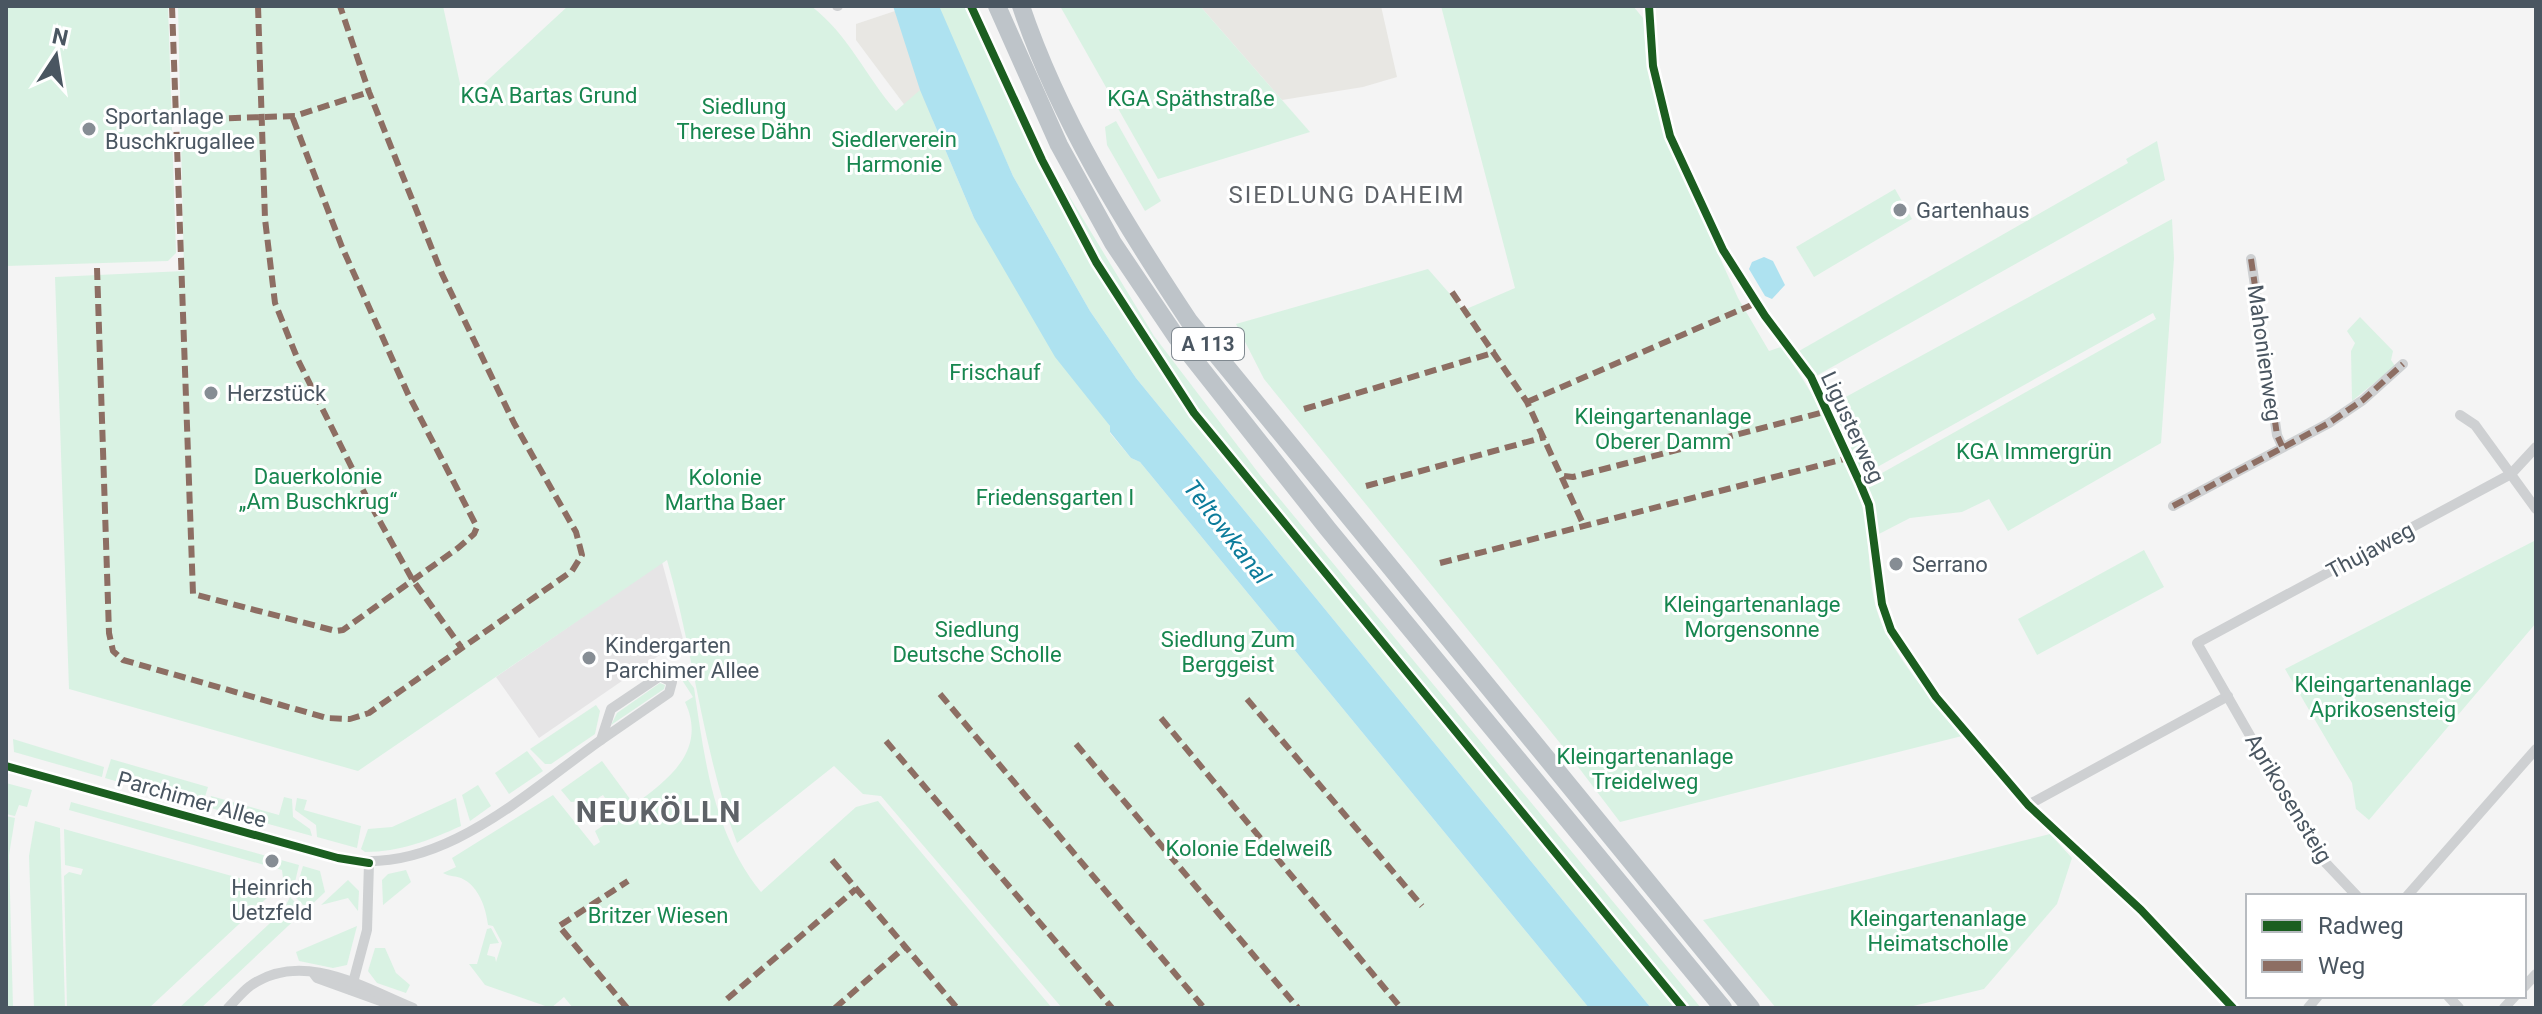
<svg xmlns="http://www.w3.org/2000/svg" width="2542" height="1014" viewBox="0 0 2542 1014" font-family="Roboto,sans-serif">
<rect width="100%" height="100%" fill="#f4f4f4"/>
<!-- commercial -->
<g fill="#e8e7e3">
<polygon points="1200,6 1381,6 1397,77 1363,87 1282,100"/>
<polygon points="895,11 933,120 924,131 856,40 856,24"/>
</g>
<!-- education -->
<polygon fill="#e6e5e6" points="662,562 683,639 539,738 496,677"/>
<!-- green -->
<g fill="#d9f2e3">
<polygon points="6,6 168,6 176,253 168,261 6,266"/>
<path d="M178,6H443L464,102L568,6H811C849,35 866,77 896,111L920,90L974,218L1110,426V433L1131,458L1140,462L1589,1008H1062L881,796L863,794L834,766L737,843C703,753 694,653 667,560L358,771L69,689L55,277L184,271Z"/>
<polygon points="937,6 978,6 1051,166 1154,336 1260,475 1701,1008 1651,1008 1136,378 1090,311 1013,176"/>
<polygon points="1060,6 1200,6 1310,132 1158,179"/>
<path d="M1441,6H1633L1643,18L1647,66L1665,136L1738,298L1769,351L1781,347C1812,389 1850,458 1863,509C1871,544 1867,583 1879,617C1891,652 1938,708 1962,736L1620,822L1560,743L1264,379L1236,324L1428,269L1464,310L1515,288Z"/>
<polygon points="1116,121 1161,201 1145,211 1107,145 1105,127"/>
<polygon points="2157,141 2165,180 1816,376 1799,351 2128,163 2126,159"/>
<polygon points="1895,189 1912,219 1814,277 1796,247"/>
<polygon points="2172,219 2174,258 2161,443 2008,531 1989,499 1962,512 1910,518 1877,535 1866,482 2156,319 2153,313 1863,475 1831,405"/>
<polygon points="2360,317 2393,351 2391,360 2395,366 2352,401 2351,351 2355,343 2347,331"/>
<polygon points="2536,540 2536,623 2369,820 2356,809 2352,783 2285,669"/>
<polygon points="2144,550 2164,587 2037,655 2018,619"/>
<path d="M687,679L694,688C705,761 713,833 761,892L856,807L878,801L1052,1008H573L564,997L551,1008L485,985L469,964H477L487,929L491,928L499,943L490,944L487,955L495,957L496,962L502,943L493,926L488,925C486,908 479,886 461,878C457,876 450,877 443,873L456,867L452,858L553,795L594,846L600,842L595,831L620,814L625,820L632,816L631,807C667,781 708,751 685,702L693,697L682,680Z"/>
<polygon points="660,683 665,685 664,689 611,725 617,713"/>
<polygon points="596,705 600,711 595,734 551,764 545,764 530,749"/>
<polygon points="13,739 104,767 102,777 14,752"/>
<polygon points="527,751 543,771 509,794 495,773"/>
<polygon points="111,759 208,787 202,806 105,778"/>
<polygon points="602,761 630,799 614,811 603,795 593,801 603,818 595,823 580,801 571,802 561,790"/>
<polygon points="6,783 32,790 27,807 19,805 15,816 6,814"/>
<polygon points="478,785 491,806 470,821 462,795"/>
<polygon points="211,796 279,815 284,797 292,799 293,817 310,829 312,836 207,807"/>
<polygon points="297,798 307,800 304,810 361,826 357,848 317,837 316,825 295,810"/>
<path d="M456,798L461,826C430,840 400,852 365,852L361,849L368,829L392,827Z"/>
<polygon points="71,802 299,865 295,882 283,878 282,870 69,810"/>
<polygon points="6,816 15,818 9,855 13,1008 6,1008"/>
<polygon points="35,821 60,828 65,1008 34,1008 29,856"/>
<polygon points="64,829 271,887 268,897 149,1008 67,1008 64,876 69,872 81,875 83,869 65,865"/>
<polygon points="2050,834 2072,858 2057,904 1984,989 1905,1008 1776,1008 1703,920"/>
<polygon points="303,866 320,871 325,892 307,909 294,896"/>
<polygon points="406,870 411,882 383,905 382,880 388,874"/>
<polygon points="348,880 359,891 358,911 348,898 321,905"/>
<polygon points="290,897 304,911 201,1008 179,1008 283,911"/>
<polygon points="357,926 347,965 333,968 299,961 296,952"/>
<polygon points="375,948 385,948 396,973 410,985 406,993 377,983 368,971"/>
</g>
<!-- water -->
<g fill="#aee2f0">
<polygon points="893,6 940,8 1013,176 1090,311 1136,378 1651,1008 1589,1008 1140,462 1131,458 1110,432 1110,426 1055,357 974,218 920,90"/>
<polygon points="1764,257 1773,261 1785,285 1772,299 1765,296 1749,269 1752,262"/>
</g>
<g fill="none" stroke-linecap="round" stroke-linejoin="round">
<!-- minor -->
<g stroke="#ced0d2" stroke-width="10">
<polyline points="837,6 838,6"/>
<polyline points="1649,6 1653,66 1670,136 1723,250 1765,316 1811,377 1859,481 1869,505 1882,604 1891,630 1936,697 2028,805 2141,910 2233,1008"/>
<polyline points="2251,259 2277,435 2282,446"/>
<polyline points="2460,415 2475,425 2536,509"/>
<polyline points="2173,506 2329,423 2363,400 2403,364"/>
<polygon points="660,676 672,682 669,693 601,740 611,709"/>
<path d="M6,766L338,858C437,879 526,793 601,740"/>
<polyline points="2028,805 2228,696"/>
<polyline points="2357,896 2322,859 2304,830 2197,643 2511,474 2536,447"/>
<polyline points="2407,896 2536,749"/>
<polyline points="314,974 317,978 400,1008"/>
<polyline points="2524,987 2536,974"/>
<polyline points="351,990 367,930 369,863"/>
<polyline points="2448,996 2459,1008"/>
<path d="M228,1008C235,1001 242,992 250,986C302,949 364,988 413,1008"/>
<polyline points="2308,1008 2318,996"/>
<polyline points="2504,1008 2515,996"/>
</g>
<!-- motorway -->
<g stroke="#bec4c9" stroke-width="18">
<polyline points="997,6 1059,145 1113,243 1177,338 1328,529 1723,1008"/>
<path d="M1021,6C1059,119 1124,223 1189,321L1751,1008"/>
</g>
<!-- quiet -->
<g stroke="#8d6e63" stroke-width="6" stroke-dasharray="12 6" stroke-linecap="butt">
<polyline points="172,6 193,594 336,631 343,630 458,548 474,534 477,527 408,394 342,247 292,116"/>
<polyline points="258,6 265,219 275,303 298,360 368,500 412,579 461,647"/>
<polyline points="175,120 295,116 369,92"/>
<polyline points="2251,259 2277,435 2282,446"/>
<polyline points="97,268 109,633 113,651 123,660 327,718 350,719 369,713 572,571 582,555 576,532 514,423 442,274 369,92 340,6"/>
<polyline points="1452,292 1527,402 1585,528"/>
<polyline points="1527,402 1756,303"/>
<polyline points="1304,409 1496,352"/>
<polyline points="1564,476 1573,477 1828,411"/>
<polyline points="1366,486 1545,437"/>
<polyline points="2173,506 2329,423 2363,400 2403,364"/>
<polyline points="1440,563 1848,458"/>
<polyline points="940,694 1204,1008"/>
<polyline points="1247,699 1422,906"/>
<polyline points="1161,718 1401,1008"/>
<polyline points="886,741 1112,1008"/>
<polyline points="1076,744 1298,1008"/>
<polyline points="832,860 957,1008"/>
<polyline points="727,999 856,889"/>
<polyline points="627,1008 559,926 628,881"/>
<polyline points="835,1008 905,947"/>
</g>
<defs>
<g id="cycleway">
<polyline points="971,6 1042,160 1096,262 1194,413 1683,1008"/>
<polyline points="1649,6 1653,66 1670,136 1723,250 1765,316 1811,377 1859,481 1869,505 1882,604 1891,630 1936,697 2028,805 2141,910 2233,1008"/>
<polyline points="6,766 338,858 369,863"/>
</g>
</defs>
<!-- cycleway casing -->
<use href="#cycleway" stroke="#fff" stroke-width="13"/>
<!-- cycleway -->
<use href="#cycleway" stroke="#1b5e20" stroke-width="8"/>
</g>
<!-- markers -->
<g fill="#868d94" stroke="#fff" stroke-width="3">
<circle cx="89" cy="129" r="8"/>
<circle cx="1900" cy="210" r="8"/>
<circle cx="211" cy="393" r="8"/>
<circle cx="1896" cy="564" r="8"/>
<circle cx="589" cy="658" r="8"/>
<circle cx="272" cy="861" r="8"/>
</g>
<g text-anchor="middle" stroke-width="6" stroke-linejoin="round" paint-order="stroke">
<!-- shield labels -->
<rect fill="#fff" stroke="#808990" stroke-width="2" x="1172" y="328" width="72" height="32" rx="6"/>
<g font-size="20" font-weight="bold" fill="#4a5661">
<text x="1208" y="351">A 113</text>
</g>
<!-- park labels -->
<g font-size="22" fill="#17864f" stroke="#fff">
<text x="549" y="103">KGA Bartas Grund</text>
<text x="1191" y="106">KGA Späthstraße</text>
<text x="744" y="114">Siedlung<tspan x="744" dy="25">Therese Dähn</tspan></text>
<text x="894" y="147">Siedlerverein<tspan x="894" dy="25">Harmonie</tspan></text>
<text x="995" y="380">Frischauf</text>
<text x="1663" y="424">Kleingartenanlage<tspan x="1663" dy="25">Oberer Damm</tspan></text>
<text x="2034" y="459">KGA Immergrün</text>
<text x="318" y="484">Dauerkolonie<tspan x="318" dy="25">„Am Buschkrug“</tspan></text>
<text x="725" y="485">Kolonie<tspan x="725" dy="25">Martha Baer</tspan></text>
<text x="1055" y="505">Friedensgarten I</text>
<text x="1752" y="612">Kleingartenanlage<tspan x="1752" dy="25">Morgensonne</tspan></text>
<text x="977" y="637">Siedlung<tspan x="977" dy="25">Deutsche Scholle</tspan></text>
<text x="1228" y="647">Siedlung Zum<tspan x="1228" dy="25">Berggeist</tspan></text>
<text x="2383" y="692">Kleingartenanlage<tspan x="2383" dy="25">Aprikosensteig</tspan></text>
<text x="1645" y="764">Kleingartenanlage<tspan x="1645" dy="25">Treidelweg</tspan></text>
<text x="1249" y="856">Kolonie Edelweiß</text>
<text x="658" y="923">Britzer Wiesen</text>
<text x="1938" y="926">Kleingartenanlage<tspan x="1938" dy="25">Heimatscholle</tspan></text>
</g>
<!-- poi labels -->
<g font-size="22" fill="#4a5661" stroke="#fff" text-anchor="start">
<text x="105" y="124">Sportanlage<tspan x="105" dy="25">Buschkrugallee</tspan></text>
<text x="1916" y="218">Gartenhaus</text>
<text x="227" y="401">Herzstück</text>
<text x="1912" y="572">Serrano</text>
<text x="605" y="653">Kindergarten<tspan x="605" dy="25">Parchimer Allee</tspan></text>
<text x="272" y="895" text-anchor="middle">Heinrich<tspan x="272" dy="25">Uetzfeld</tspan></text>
</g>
<!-- street labels -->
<g font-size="22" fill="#4a5661" stroke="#fff">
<text transform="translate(2265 353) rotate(82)" y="8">Mahonienweg</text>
<text transform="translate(1853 427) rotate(65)" y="8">Ligusterweg</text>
<text transform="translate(2370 550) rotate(-28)" y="8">Thujaweg</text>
<text transform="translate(2289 798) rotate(59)" y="8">Aprikosensteig</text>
<text transform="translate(192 799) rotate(16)" y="8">Parchimer Allee</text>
</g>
<!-- neighbourhood labels -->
<g font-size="24" letter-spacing="2" fill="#5f6368" stroke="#fff">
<text x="1347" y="203">SIEDLUNG DAHEIM</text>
</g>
<!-- water labels -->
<g font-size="24" font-style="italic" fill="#0c7c9b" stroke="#fff">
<text transform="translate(1227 532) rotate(52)" y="8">Teltowkanal</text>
</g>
<!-- district labels -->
<g font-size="30" font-weight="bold" letter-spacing="2" fill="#5f6368" stroke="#fff">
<text x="659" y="822">NEUKÖLLN</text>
</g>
</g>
<!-- border -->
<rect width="2542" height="1014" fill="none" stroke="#4a5661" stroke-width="16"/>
<!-- legend -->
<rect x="2246" y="894" width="280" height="104" fill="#ffffff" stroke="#b7bbc0" stroke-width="2"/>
<rect x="2262" y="920" width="40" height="12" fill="#1b5e20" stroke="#b7bbc0" stroke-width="2"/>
<text x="2318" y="934" font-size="24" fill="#4a5661">Radweg</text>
<rect x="2262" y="960" width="40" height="12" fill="#8d6e63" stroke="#b7bbc0" stroke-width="2"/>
<text x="2318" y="974" font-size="24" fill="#4a5661">Weg</text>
<!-- north arrow -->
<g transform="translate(56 56) rotate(12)" stroke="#ffffff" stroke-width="6" paint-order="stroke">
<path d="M0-6L14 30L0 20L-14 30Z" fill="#4a5661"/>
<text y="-12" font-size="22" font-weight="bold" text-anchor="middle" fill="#4a5661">N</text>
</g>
</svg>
